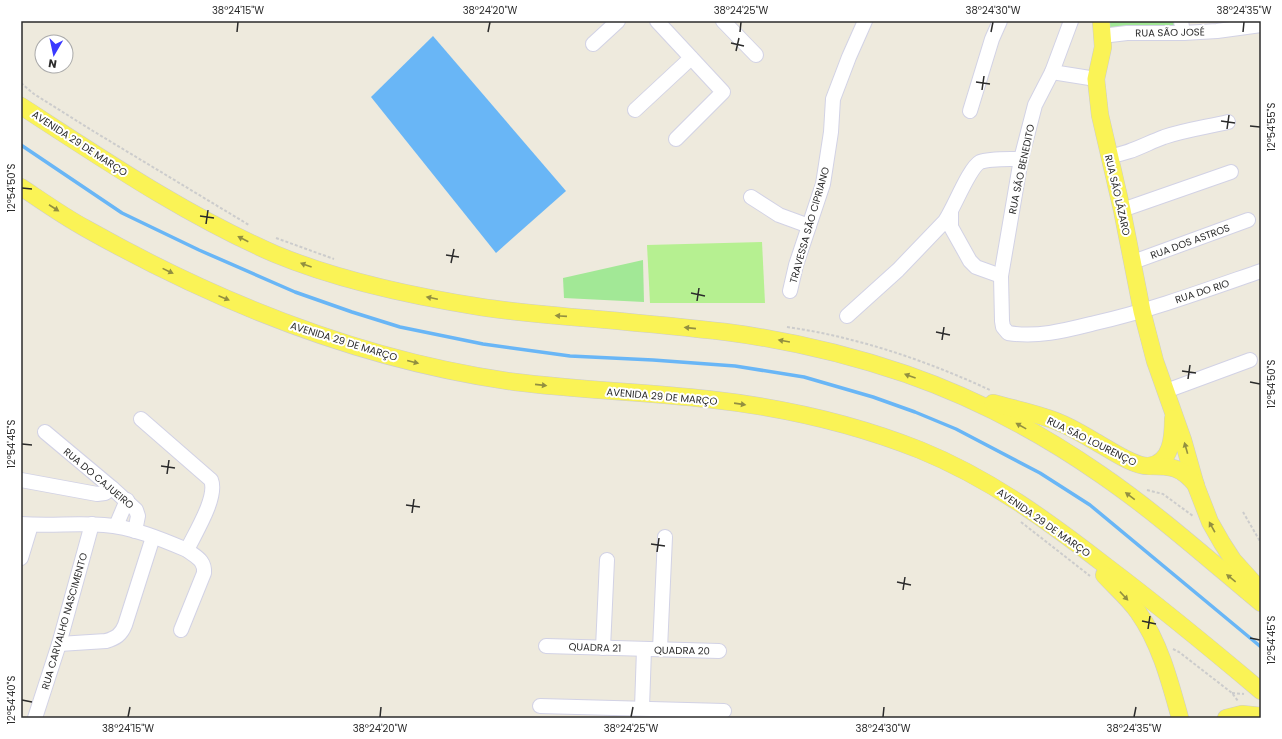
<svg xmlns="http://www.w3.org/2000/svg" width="1282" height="739" viewBox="0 0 1282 739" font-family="Poppins,sans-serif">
<rect width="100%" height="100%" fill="#eeeadd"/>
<!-- green -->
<g fill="#a2e896">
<polygon points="1108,21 1174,21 1174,26 1110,34"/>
<polygon points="643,260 644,302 564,298 563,278"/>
</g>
<!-- pitch -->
<polygon fill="#b6f091" points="762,242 765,303 650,303 647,245"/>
<!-- water -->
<polygon fill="#69b6f6" points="433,36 566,191 496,253 371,97"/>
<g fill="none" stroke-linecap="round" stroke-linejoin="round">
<!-- stream -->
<polyline stroke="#69b6f6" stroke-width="3.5" points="21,145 122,213 199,250 295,292 352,312 400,327 483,344 570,356 653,360 735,366 804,377 873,397 915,412 956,429 1040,473 1090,505 1261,647"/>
<defs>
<g id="minor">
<polyline points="657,21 723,92 676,139"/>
<polyline points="723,21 756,55"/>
<path d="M1071,21L1052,72L1035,105L1021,159L1001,276L1002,321L1003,327L1008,333C1038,338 1067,330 1095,323C1152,310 1206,290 1261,271"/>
<polyline points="1181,21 1183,33"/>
<polyline points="1102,36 1127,33 1183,33 1217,31 1261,25"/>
<polyline points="593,44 618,21"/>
<polyline points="1052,72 1096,79"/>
<polyline points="635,110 691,58"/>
<polyline points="970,111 992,39 1000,21"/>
<path d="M1109,156C1129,154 1145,144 1164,137C1185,130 1207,127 1228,122"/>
<polyline points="751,197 779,215 809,226"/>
<polyline points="1122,210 1231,172"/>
<polyline points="951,213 951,227 970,261 976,267 1001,276"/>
<polyline points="1133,262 1248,220"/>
<polyline points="790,291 796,265 823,184 831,132 833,99 849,57 865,21"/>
<path d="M847,316L898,270L945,221C954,208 969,168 980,162C990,158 1010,159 1021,159"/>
<polyline points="1166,391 1250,360"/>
<polyline points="45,432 112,488 136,510 138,516 135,531"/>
<polyline points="21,480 97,494 105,493 112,488"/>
<path d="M21,524C49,526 77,523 104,525C132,527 161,539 187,550C195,533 218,497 211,480L141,419"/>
<polyline points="116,526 127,500"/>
<polyline points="21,558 31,525"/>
<path d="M181,630L204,573C205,560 196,557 187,550"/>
<path d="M59,644L106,641C116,638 121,635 125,625L153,537"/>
<polyline points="546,646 719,651"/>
<polyline points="603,648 607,560"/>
<polyline points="660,649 665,537"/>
<polyline points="540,706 724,711"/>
<polyline points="642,708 644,649"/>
<polyline points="35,718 59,644 92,524"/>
</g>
<g id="major">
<polyline points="1101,21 1103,47 1096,79 1100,115 1122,210 1142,311 1155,361 1183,440 1196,486 1210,522 1222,543 1233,560 1261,591"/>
<path d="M21,106C103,159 185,215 275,254C340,281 411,296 481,307C519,313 558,316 596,319C640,323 683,327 726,332C787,340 847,354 906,374C975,398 1041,433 1100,474C1157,513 1208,559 1261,603"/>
<path d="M21,187C42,201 63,216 85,228C218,303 363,361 515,382C579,390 643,392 707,399C780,407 852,423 920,450C989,478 1048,521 1106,566C1159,606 1210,648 1261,691"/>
<path d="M993,403C1010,408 1027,411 1044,417C1062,422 1079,432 1096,442C1109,449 1134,467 1149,466C1172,463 1173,436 1173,419"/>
<path d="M1149,466C1172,466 1181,467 1196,485"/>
<path d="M1104,575C1115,587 1128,598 1138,612C1160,643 1170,682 1180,718"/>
<polyline points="1226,718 1242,714 1261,716"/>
</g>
</defs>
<!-- minor casing -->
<use href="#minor" stroke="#d2d2e5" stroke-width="16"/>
<!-- major casing -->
<use href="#major" stroke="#ccc" stroke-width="18"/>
<!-- path -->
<g stroke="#ccc" stroke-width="2" stroke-dasharray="3 2" stroke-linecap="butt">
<polyline points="21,83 34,94 93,131 249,225"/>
<polyline points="276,238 334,259"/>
<path d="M787,327C857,337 925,360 990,390"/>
<polyline points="1147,490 1163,494 1193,516"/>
<polyline points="1243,512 1261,543"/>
<polyline points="1021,522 1090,576"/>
<polyline points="1173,649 1179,652 1232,693 1238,701"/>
<polyline points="1232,693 1244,694"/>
</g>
<!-- minor -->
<use href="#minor" stroke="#fff" stroke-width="14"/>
<!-- major -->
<use href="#major" stroke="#faf356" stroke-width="17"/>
</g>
<!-- one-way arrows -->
<defs><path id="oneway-solid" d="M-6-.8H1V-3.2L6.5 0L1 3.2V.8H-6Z"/></defs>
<g fill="#928f40">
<use href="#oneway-solid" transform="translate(54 208) rotate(33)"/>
<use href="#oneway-solid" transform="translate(243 239) rotate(-153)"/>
<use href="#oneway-solid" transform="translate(306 265) rotate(-160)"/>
<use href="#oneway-solid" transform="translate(168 271) rotate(26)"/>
<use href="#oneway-solid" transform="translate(224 298) rotate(23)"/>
<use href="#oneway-solid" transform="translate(432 298) rotate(-168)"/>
<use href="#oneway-solid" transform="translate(561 316) rotate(-176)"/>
<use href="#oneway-solid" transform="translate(690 328) rotate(-174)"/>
<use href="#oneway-solid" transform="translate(784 341) rotate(-170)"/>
<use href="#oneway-solid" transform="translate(413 362) rotate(14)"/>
<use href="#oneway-solid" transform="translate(910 376) rotate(-160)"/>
<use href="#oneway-solid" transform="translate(541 385) rotate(6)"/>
<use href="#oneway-solid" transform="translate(740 404) rotate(8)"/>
<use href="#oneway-solid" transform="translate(1021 426) rotate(-151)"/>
<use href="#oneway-solid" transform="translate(1186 448) rotate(-106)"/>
<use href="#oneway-solid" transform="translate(1130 496) rotate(-143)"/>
<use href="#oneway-solid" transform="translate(1212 527) rotate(-119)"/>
<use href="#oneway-solid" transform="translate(1231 578) rotate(-141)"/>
<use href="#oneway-solid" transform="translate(1124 596) rotate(47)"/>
</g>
<!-- ticks -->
<path fill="none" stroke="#2b2b2b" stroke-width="1.5" d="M237,32L238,22M488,32L490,22M740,32L741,22M991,32L993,22M1243,32L1244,22M731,43L744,46M736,51L739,38M976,82L990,84M982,90L984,76M1221,121L1235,123M1250,126L1260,127M1227,129L1229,115M22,188L32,189M200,216L214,218M206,224L208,210M446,255L459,257M451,263L454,249M691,293L705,296M697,301L699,288M936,332L950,335M942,340L944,327M1182,371L1196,373M1188,379L1190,365M1250,382L1260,384M22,444L32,445M161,466L175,468M167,474L169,460M406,505L420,507M412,513L414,499M651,544L665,546M657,552L659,538M897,582L911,585M903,590L905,577M1142,621L1156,624M1148,629L1150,616M1250,638L1260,640M22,700L32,702M128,717L130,707M380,717L381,707M631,717L633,707M883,717L884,707M1134,717L1136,707"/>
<g text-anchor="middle" stroke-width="4" stroke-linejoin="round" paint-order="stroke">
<!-- street labels -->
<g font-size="10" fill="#2b2b2b" stroke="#fff">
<text transform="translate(1170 32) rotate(-1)" y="4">RUA SÃO JOSÉ</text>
<text transform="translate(80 143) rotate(33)" y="4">AVENIDA 29 DE MARÇO</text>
<text transform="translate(1021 169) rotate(-78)" y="4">RUA SÃO BENEDITO</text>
<text transform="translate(1118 195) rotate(77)" y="4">RUA SÃO LÁZARO</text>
<text transform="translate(809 225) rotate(-74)" y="4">TRAVESSA SÃO CIPRIANO</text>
<text transform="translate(1190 241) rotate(-20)" y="4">RUA DOS ASTROS</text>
<text transform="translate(1202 291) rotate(-18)" y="4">RUA DO RIO</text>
<text transform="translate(344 341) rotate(17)" y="4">AVENIDA 29 DE MARÇO</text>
<text transform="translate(662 396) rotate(5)" y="4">AVENIDA 29 DE MARÇO</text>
<text transform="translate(1092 441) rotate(26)" y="4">RUA SÃO LOURENÇO</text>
<text transform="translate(99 478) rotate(40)" y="4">RUA DO CAJUEIRO</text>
<text transform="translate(1044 522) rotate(35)" y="4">AVENIDA 29 DE MARÇO</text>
<text transform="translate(64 621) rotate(-74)" y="4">RUA CARVALHO NASCIMENTO</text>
<text transform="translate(595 647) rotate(2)" y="4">QUADRA 21</text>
<text transform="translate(682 650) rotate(1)" y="4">QUADRA 20</text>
</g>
</g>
<!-- border -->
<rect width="1282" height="739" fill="none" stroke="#ffffff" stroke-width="44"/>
<!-- north arrow -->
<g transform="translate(54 54) rotate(189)"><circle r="19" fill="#ffffff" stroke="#aaaaaa"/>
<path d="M0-3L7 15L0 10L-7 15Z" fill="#3a39ff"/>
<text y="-6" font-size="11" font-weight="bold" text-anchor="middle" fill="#2b2b2b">N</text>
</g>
<rect x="22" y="22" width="1238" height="695" fill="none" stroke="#2b2b2b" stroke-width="1.5"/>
<g font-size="10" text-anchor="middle" fill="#2b2b2b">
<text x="238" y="14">38°24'15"W</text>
<text x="490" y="14">38°24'20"W</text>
<text x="741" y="14">38°24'25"W</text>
<text x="993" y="14">38°24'30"W</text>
<text x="1244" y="14">38°24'35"W</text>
<text transform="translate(1271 127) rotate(-90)" y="4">12°54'55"S</text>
<text transform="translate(11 188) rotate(-90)" y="4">12°54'50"S</text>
<text transform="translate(1271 384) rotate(-90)" y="4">12°54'50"S</text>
<text transform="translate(11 444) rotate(-90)" y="4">12°54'45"S</text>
<text transform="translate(1271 640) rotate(-90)" y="4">12°54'45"S</text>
<text transform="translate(11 700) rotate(-90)" y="4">12°54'40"S</text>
<text x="128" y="732">38°24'15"W</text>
<text x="380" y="732">38°24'20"W</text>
<text x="631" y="732">38°24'25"W</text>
<text x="883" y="732">38°24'30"W</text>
<text x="1134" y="732">38°24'35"W</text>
</g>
</svg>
